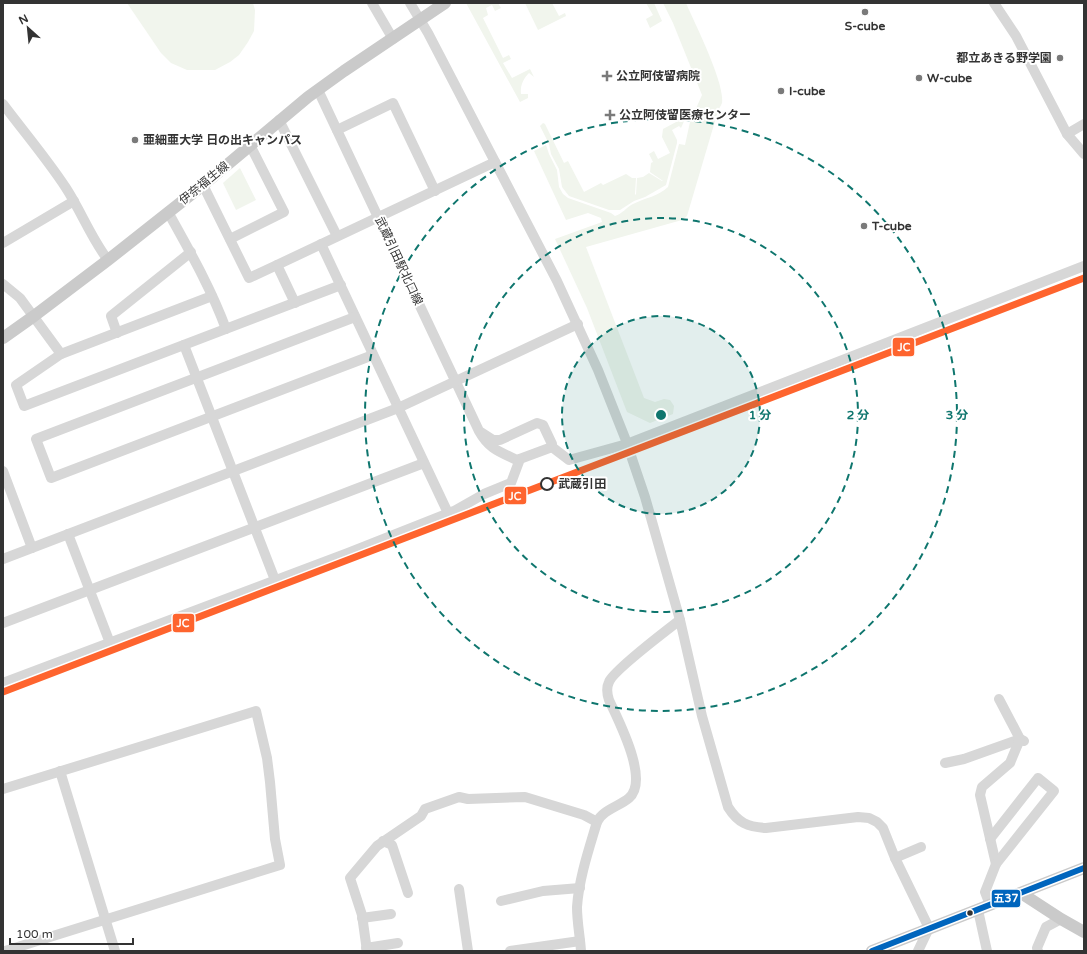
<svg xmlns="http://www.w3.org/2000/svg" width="1087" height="954" viewBox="0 0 1087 954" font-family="'Varela Round','Noto Sans JP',sans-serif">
<rect width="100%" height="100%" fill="#fff"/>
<!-- green -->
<g fill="#f1f5ed">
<polygon points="127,3 253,3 255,10 254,31 248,42 239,55 230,62 215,70 187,70 171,63 161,53"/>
<path d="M466,3H498L501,8L495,11L492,5L486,8L488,15L483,18L503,58L509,55L511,59L503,63L512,78L530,69L534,77L529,73C523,79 520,86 521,94H528V98L520,102Z"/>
<polygon points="525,3 552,3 559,16 565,13 566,16 538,30"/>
<polygon points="646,3 654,3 662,21 650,28 646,19 653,15"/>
<path d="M663,3H686C695,24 725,83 722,103C721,106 719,108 718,111L687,216L682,220L586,247L644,398L655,402L664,399L670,400L674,406L673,414L650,423L627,412L587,308L555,239L602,222L601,218L588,213L566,220L534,151L546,145L549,154L557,170L559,187L563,194L568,198L611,213L615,216C622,214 627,207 633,204C645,198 659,196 668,187L679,144L685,145L690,122L702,95L673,23Z"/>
<polygon points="683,115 685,119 681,128 679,126 672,130 677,140 677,143 666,185 645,197 634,201 620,210 609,210 569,196 562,187 559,169 551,154 549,144 540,126 543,123 545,124 564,163 568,161 584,192 601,183 603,185 626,174 632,178 636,178 635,194 636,195 637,178 643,177 649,173 662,181 663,181 650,172 651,163 653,162 649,154 654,151 658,159 670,153 662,137 663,129 678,121 676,118"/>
<polygon points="240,168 256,200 236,210 223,183"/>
</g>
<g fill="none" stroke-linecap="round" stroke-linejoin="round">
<!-- minor -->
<g stroke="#d7d7d7" stroke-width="10">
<polyline points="372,3 393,39"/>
<path d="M410,3L428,33L557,281L598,370L625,438L645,497L680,620L702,716L728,807C738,823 748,827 766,828L858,817L869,818L877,822L883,828L895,858L929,928L918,951"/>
<polyline points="994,3 1016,36 1067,134 1084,154"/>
<path d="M318,90L479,431C489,449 500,452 517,460L552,447V444L543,425L537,423L500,440H493L479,431"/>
<path d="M3,104C24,132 47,159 66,188C81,211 91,238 108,260"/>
<polyline points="279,120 337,236"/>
<polyline points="337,130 393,103 435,191"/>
<polyline points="1067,134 1084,124"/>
<polyline points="203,185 249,278 277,265"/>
<path d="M168,212C189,250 211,288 226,329"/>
<polyline points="230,239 284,212 250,145"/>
<polyline points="3,243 74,201"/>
<polyline points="321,244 448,513"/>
<polyline points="3,284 20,298 61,354"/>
<polyline points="212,296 61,354 16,385 24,406 341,285"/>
<polyline points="295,303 277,265 495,162"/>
<polyline points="355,317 36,439 51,478 373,355"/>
<polyline points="117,333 111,316 191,252"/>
<polyline points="184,345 275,580"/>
<polyline points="552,447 569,460 627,444 1084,266"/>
<polyline points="3,471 32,548"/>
<polyline points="68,534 110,643"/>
<polyline points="3,559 398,408 578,324"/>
<polyline points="3,623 424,463"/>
<polyline points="3,683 348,553 454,511 484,494 511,483 520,459"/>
<polyline points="945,763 964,759 1020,739 1024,741"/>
<polyline points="60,771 115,951"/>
<polyline points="3,789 256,711 267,758 270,782 275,839 280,865 5,951"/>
<polyline points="383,841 392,845 408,893"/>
<polyline points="895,858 921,847"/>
<polyline points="996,864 980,795 982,787 1010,763 1020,739 999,699"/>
<polyline points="459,889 468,951"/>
<polyline points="501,901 543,891 580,888"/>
<polyline points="990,905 985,892 996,864 1054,791 1038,778 990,839"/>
<polyline points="978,910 987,951"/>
<polyline points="362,918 391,914"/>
<polyline points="366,948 398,943"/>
<polyline points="367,951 362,915 350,878 377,846 421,816 425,809 459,797 468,799 525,797 584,815 597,822"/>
<polyline points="510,951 580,941"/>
<path d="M581,951C580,936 577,922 577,907C579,878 589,849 597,822C602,810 620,806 629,798C650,780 618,720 609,700C607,694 606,688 609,682C613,671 667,630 680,620"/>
<polyline points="1038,951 1037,948 1046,927 1061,919"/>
</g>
<!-- major -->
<g stroke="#cacaca" stroke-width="12">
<polyline points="3,338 34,316 108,260 203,185 308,97 344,71 445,3"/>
<polyline points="1021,893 1061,919 1084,932"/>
<polyline points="872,951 1084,868"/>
</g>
<defs>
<polyline id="bus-1" points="872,951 1084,868"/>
</defs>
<!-- bus-1 casing -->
<use href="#bus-1" stroke="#fff" stroke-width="9"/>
<!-- bus-1 -->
<use href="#bus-1" stroke="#0065bd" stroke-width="6"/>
<defs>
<polyline id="rail-1" points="3,692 1084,278"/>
</defs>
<!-- rail-1 casing -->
<use href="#rail-1" stroke="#fff" stroke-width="10"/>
<!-- rail-1 -->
<use href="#rail-1" stroke="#fe642e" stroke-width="7"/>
</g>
<!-- distance rings -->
<circle cx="661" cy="415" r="99" fill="#0f766e" fill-opacity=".12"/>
<g fill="none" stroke="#0f766e" stroke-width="2" stroke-dasharray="7 5">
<circle cx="661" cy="415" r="99"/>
<circle cx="661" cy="415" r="197"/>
<circle cx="661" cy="415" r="296"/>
</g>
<!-- markers -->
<g fill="#7a7a7a" stroke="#fff" stroke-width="1.5">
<circle cx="865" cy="12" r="4"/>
<circle cx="1060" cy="58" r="4"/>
<path d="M605 70h4v4h4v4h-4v4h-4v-4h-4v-4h4z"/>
<circle cx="919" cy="78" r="4"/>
<circle cx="781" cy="91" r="4"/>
<path d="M608 109h4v4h4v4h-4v4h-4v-4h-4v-4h4z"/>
<circle cx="135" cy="140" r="4"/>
<circle cx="864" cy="226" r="4"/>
</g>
<circle fill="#fff" stroke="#333" stroke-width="2" cx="547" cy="484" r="6"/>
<circle fill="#333" stroke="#fff" stroke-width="1.5" cx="970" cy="913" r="3.5"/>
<g text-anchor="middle" stroke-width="4" stroke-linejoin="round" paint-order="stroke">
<!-- poi labels -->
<g font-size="12" font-weight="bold" fill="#333" stroke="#fff" text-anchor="start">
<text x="865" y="30" text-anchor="middle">S-cube</text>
<text x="1052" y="62" text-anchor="end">都立あきる野学園</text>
<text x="616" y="80">公立阿伎留病院</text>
<text x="927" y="82">W-cube</text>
<text x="789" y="95">I-cube</text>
<text x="619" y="119">公立阿伎留医療センター</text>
<text x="143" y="144">亜細亜大学 日の出キャンパス</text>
<text x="872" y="230">T-cube</text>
</g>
<!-- street labels -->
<g font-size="12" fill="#333" stroke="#fff">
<text transform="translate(204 183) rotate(-39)" y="4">伊奈福生線</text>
<text transform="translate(399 261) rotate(65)" y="4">武蔵引田駅北口線</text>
</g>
<!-- stop labels -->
<g font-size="12" font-weight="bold" fill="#333" stroke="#fff" text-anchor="start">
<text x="558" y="488">武蔵引田</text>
</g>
</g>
<circle cx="661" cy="415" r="6" fill="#0f766e" stroke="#fff" stroke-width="2"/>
<g font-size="12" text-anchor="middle" font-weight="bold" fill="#0f766e" stroke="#fff" stroke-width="4" stroke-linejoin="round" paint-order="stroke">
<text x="760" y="419">1 分</text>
<text x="858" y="419">2 分</text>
<text x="957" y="419">3 分</text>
</g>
<g stroke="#fff" stroke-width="1.5">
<rect x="892" y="337" width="23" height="20" rx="4" fill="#fe642e"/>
<rect x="504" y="486" width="23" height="19" rx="4" fill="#fe642e"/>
<rect x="172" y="613" width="23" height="20" rx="4" fill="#fe642e"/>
<rect x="991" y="889" width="30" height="19" rx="4" fill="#0065bd"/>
</g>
<g font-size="11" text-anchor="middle" font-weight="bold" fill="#fff">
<text x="904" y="351">JC</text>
<text x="515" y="500">JC</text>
<text x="183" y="627">JC</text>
<text x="1006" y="902">五37</text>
</g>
<!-- border -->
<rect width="1087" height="954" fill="none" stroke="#333333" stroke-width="8"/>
<!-- north arrow -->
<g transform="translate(28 28) rotate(333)" stroke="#ffffff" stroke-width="3" paint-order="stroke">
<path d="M0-3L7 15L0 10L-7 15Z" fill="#333333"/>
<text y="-6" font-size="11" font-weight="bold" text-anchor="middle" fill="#333333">N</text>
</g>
<!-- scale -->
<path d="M10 938v6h123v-6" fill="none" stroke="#333333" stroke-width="2"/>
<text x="16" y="938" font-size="12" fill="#333333" stroke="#ffffff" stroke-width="3" paint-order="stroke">100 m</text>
</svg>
